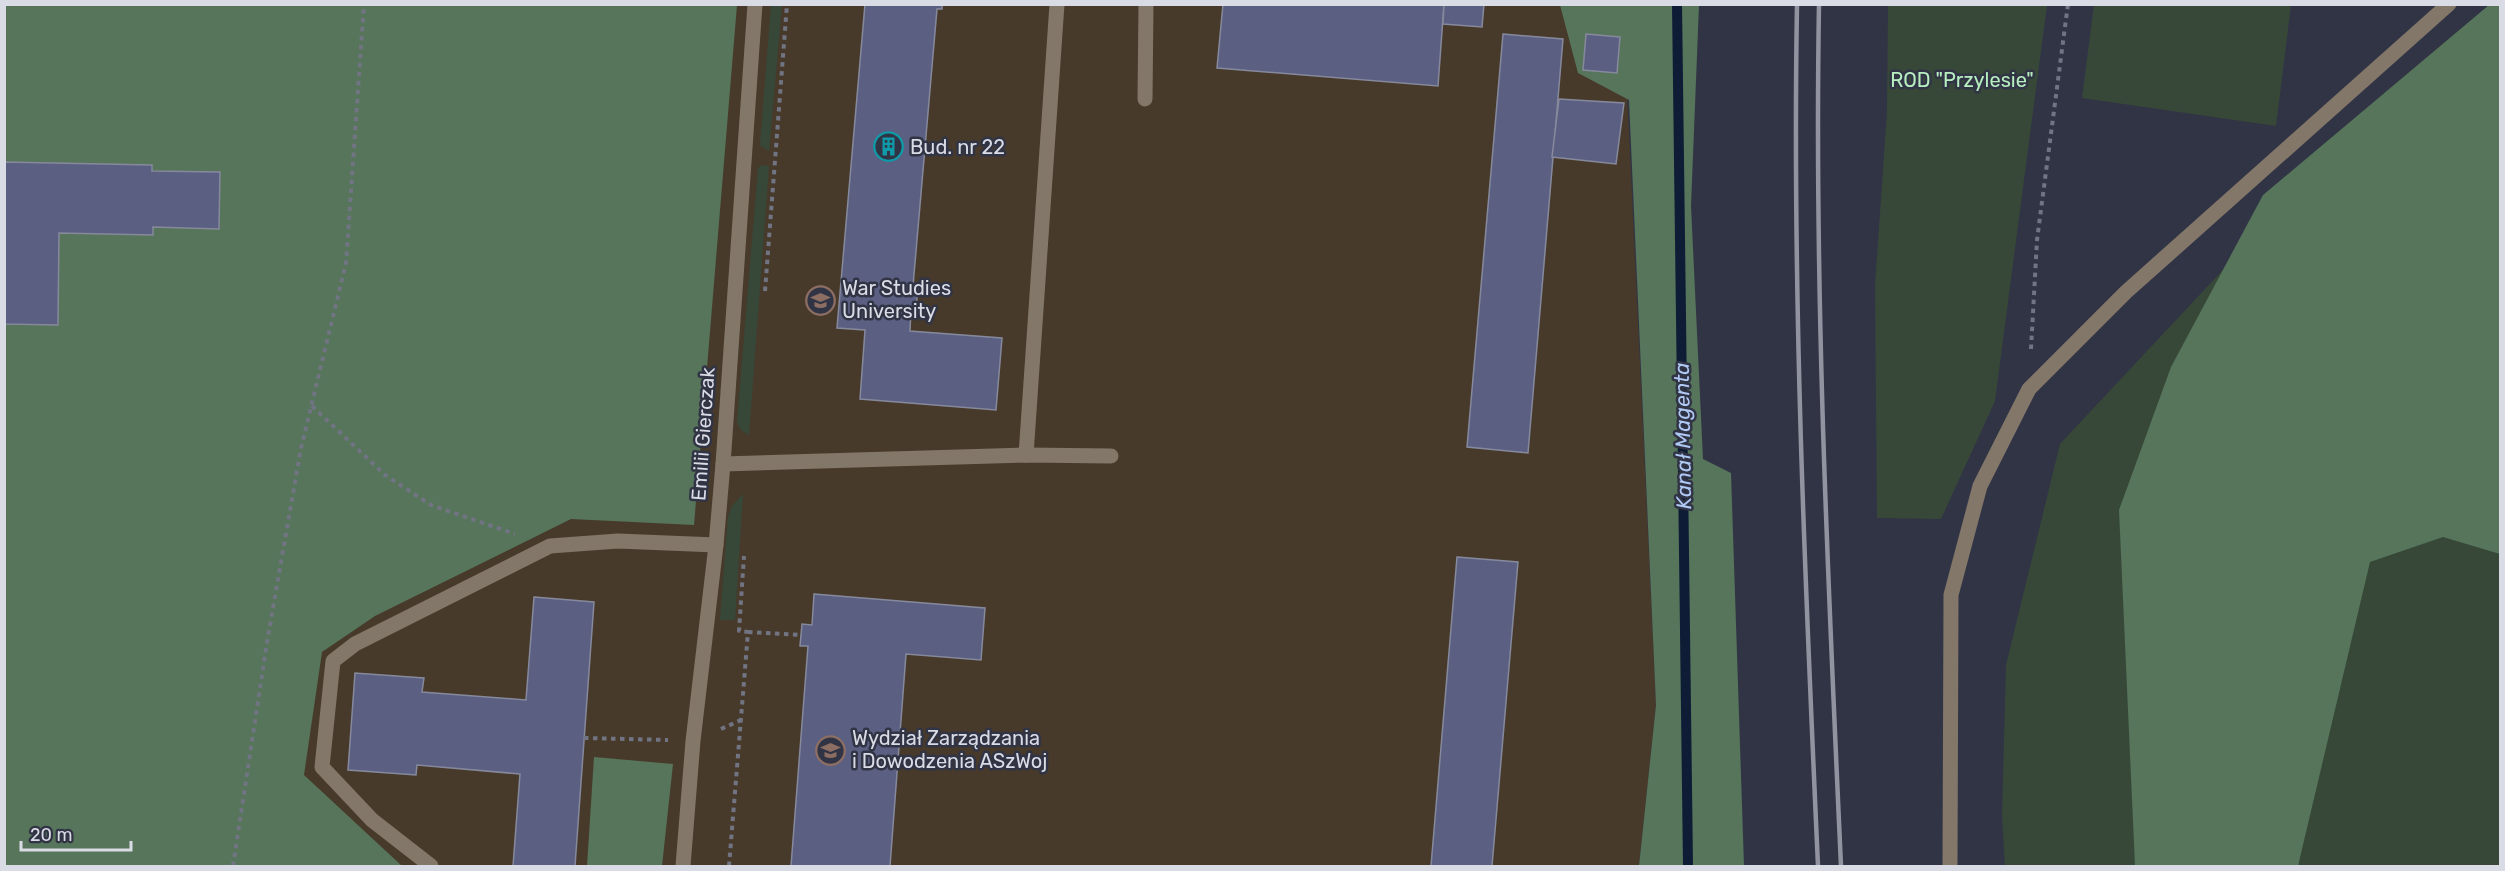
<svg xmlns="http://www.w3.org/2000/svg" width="2505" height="871" viewBox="0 0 2505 871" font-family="Rubik,sans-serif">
<rect width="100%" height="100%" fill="#313444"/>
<!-- education -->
<polygon fill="#473a2b" points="5,5 1623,5 1656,705 1639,866 5,866"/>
<!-- green -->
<g fill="#374839">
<polygon points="771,5 782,5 769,151 760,145"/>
<polygon points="1888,5 2047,5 1995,401 1941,519 1877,518 1875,285 1887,112"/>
<polygon points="2094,5 2291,5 2276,126 2082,98"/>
<polygon points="2500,15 2500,866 2005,866 2002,816 2006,665 2060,444 2308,179"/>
<polygon points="762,165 769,166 749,435 741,430 737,422 758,168"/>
<polygon points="743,494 735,620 720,620 728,517 732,506"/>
</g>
<!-- forest -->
<g fill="#56755b">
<polygon points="5,5 737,5 694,525 571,519 375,616 322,652 304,775 402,866 5,866"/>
<polygon points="1560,5 1699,5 1691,206 1703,459 1731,473 1744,866 1639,866 1656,705 1629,100 1578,73"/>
<polygon points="2489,5 2500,5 2500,554 2443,537 2370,562 2298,866 2135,866 2119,510 2171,367 2263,195"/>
<polygon points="594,757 673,764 662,866 587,866"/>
</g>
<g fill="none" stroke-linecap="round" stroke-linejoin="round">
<!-- stream -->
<polyline stroke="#0e1c36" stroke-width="10" points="1677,4 1688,866"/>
</g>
<!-- building -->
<g fill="#5b6082" stroke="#86899c" stroke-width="1.5">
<polygon points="865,4 942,4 942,9 937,9 913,286 918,286 916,309 911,309 910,331 1002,338 996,410 860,399 865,330 837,328"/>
<polygon points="1223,4 1444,4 1438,86 1217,68"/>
<polygon points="1444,4 1484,4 1482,27 1443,24"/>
<polygon points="1503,34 1563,39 1528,453 1467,447"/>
<polygon points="1586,34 1620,37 1617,73 1583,70"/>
<polygon points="1559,99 1624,103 1616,164 1552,157"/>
<polygon points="4,162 152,165 152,171 220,172 219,229 153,227 153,235 59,233 58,325 4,324"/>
<polygon points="1457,557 1518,562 1492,866 1431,866"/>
<polygon points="814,594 985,608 981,660 906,654 890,866 791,866 808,646 800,646 802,624 812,625"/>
<polygon points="534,597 594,602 575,866 513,866 520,774 417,765 416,775 348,770 355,673 424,678 422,692 526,700"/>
</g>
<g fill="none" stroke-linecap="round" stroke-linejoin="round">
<!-- path -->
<g stroke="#717482" stroke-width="4" stroke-dasharray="4.5 4.5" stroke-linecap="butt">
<polyline points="765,291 787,4"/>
<polyline points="2031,349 2037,240 2068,4"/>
<polyline points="312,406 385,475 431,505 515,534"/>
<polyline points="748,632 801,635"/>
<polyline points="721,729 741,720"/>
<polyline points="584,738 668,740"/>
<polyline points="233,866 267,642 301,448 346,263 364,4"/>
<polyline points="729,866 748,632 739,631 744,556"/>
</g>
<!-- minor -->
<g stroke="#83776a" stroke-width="15">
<polyline points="1145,99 1146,4"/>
<polyline points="1026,455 1057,4"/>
<polyline points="723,464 1026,455 1111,456"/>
<polyline points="431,866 372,820 322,767 333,661 355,644 550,546 618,541 716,545"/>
<polyline points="683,866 693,741 716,545 723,464 755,4"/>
<polyline points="1950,866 1951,595 1980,486 2029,389 2126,292 2449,4"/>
</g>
<!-- rail -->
<g stroke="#9193a0" stroke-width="4.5">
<path d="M1797,4C1792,292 1805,580 1818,866"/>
<path d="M1819,4C1814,292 1828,579 1841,866"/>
</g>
</g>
<!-- icons -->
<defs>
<symbol id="building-ring" viewBox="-11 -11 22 22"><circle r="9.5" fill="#313444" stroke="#0f9aa8" stroke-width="1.5"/><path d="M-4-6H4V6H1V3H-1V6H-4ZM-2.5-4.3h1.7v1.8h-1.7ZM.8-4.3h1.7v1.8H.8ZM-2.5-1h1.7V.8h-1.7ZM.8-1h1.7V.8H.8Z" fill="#0f9aa8"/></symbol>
<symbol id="university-ring" viewBox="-11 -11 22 22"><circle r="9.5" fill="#313444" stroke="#8d6e63" stroke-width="1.5"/><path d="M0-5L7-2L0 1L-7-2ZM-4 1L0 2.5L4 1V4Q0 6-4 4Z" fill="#8d6e63"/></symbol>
</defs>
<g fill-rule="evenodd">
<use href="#building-ring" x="872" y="130" width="33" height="33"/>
<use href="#university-ring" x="804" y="284" width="33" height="33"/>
<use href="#university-ring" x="814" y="734" width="33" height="33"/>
</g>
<g text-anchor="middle" stroke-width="5" stroke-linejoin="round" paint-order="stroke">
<!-- park labels -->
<g font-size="20" fill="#b7eebf" stroke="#313444">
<text x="1962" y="87">ROD "Przylesie"</text>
</g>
<!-- poi labels -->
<g font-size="20" fill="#d9dbe5" stroke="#313444" text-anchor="start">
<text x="910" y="154">Bud. nr 22</text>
<text x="842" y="295">War Studies<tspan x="842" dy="23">University</tspan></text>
<text x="852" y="745">Wydział Zarządzania<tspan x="852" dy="23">i Dowodzenia ASzWoj</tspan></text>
</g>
<!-- street labels -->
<g font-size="20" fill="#d9dbe5" stroke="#313444">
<text transform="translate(703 434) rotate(-86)" y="7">Emilii Gierczak</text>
</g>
<!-- water labels -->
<g font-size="21" font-style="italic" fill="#b0c9f5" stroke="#313444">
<text transform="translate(1683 436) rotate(-91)" y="7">Kanał Magenta</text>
</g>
</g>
<!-- border -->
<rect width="2505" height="871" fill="none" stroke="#d9dbe5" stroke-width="12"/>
<!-- scale -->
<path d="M21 841v9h110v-9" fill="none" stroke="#d9dbe5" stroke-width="3"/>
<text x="30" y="841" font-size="18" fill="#d9dbe5" stroke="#313444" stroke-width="4.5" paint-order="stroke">20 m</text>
</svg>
